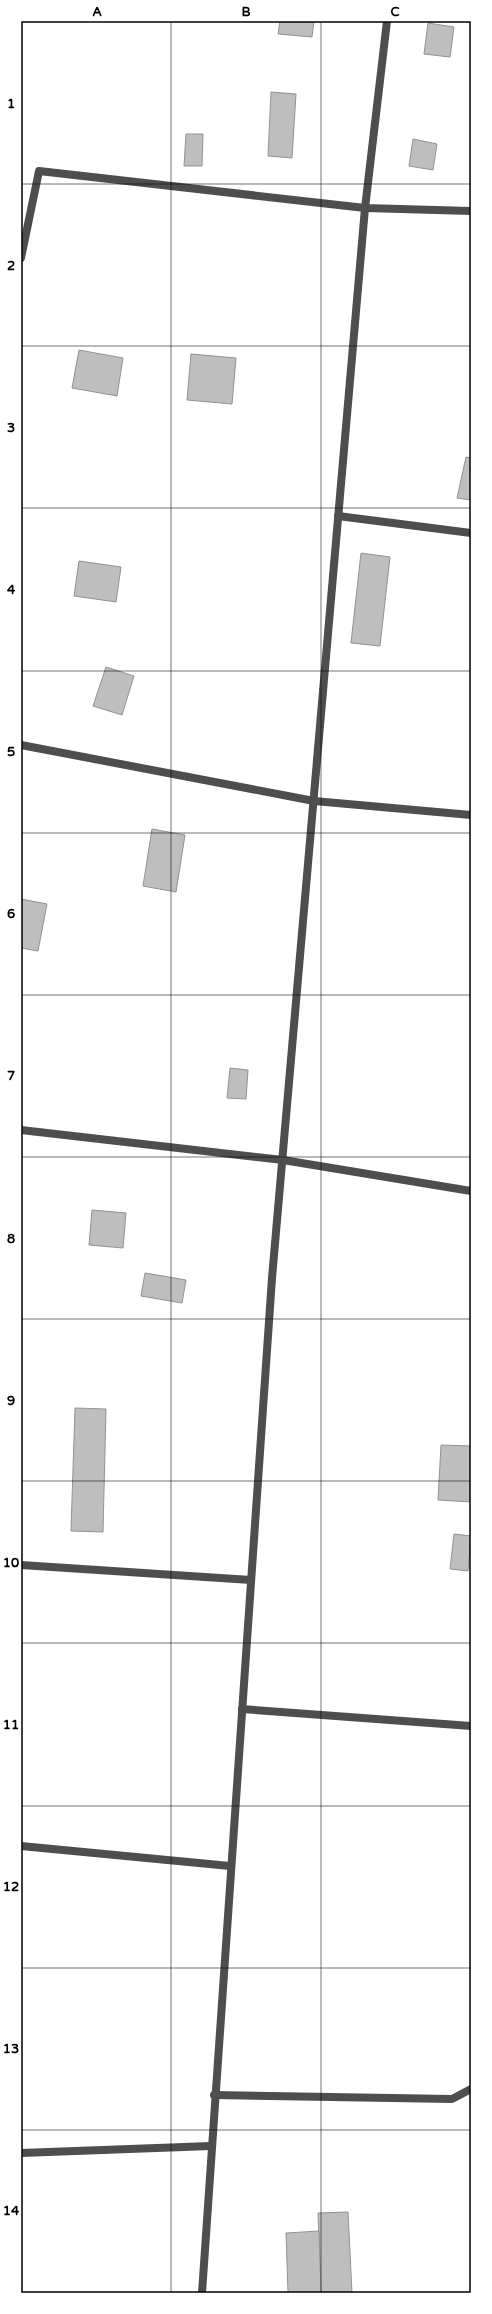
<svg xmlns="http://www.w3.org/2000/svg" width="492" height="2314" viewBox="0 0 492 2314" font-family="'Varela Round',sans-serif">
<rect width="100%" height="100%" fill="#fff"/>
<!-- building -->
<g fill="#bebebe" stroke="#929292">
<polygon points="280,21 314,21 312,37 278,34"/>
<polygon points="428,23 454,27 450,57 424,54"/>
<polygon points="271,92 296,94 292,158 268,156"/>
<polygon points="186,134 203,134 202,166 184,166"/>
<polygon points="413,139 437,144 433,170 409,166"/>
<polygon points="79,350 123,358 117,396 72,388"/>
<polygon points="191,354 236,358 232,404 187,400"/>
<polygon points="466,457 471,458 471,500 457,498"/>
<polygon points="361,553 390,557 380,646 351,643"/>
<polygon points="79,561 121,567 116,602 74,596"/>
<polygon points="106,667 134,676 122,715 93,706"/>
<polygon points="152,829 185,835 176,892 143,886"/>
<polygon points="21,899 47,904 38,951 21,948"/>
<polygon points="230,1068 248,1070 246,1099 227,1098"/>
<polygon points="92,1210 126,1213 123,1248 89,1245"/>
<polygon points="145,1273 186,1280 182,1303 141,1296"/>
<polygon points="75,1408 106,1409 103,1532 71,1531"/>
<polygon points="441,1445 471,1446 471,1502 438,1500"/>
<polygon points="454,1534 471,1536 468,1571 450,1569"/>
<polygon points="348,2212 352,2293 321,2293 318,2213"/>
<polygon points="319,2231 321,2293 288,2293 286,2233"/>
</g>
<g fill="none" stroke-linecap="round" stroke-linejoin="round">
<!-- street -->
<g stroke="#4e4e4e" stroke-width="8">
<polyline points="21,258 39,171 365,208 471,211"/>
<polyline points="338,516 471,533"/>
<polyline points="21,745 314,801 471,815"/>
<polyline points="21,1130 283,1160 471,1191"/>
<polyline points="21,1565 251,1580"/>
<polyline points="242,1709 471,1726"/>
<polyline points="21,1846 230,1866"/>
<polyline points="214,2095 452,2099 471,2089"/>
<polyline points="21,2153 211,2146"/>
<polyline points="202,2293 272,1278 365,208 387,21"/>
</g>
</g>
<!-- grid -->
<path fill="none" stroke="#000" stroke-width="1" stroke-opacity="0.55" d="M171,21V2293M321,21V2293M21,184H471M21,346H471M21,508H471M21,671H471M21,833H471M21,995H471M21,1157H471M21,1319H471M21,1481H471M21,1643H471M21,1806H471M21,1968H471M21,2130H471"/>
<!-- border -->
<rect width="492" height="2314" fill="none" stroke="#ffffff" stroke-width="44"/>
<rect x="22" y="22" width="448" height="2270" fill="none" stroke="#000" stroke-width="1.5"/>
<g font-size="13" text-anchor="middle" font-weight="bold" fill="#000">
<text x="97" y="16">A</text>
<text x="246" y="16">B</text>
<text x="395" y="16">C</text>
<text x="11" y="108">1</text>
<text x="11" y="270">2</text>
<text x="11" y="432">3</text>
<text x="11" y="594">4</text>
<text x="11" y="756">5</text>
<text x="11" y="918">6</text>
<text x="11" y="1080">7</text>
<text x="11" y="1243">8</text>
<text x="11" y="1405">9</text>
<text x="11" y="1567">10</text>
<text x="11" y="1729">11</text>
<text x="11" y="1891">12</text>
<text x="11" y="2053">13</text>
<text x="11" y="2215">14</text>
</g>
</svg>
